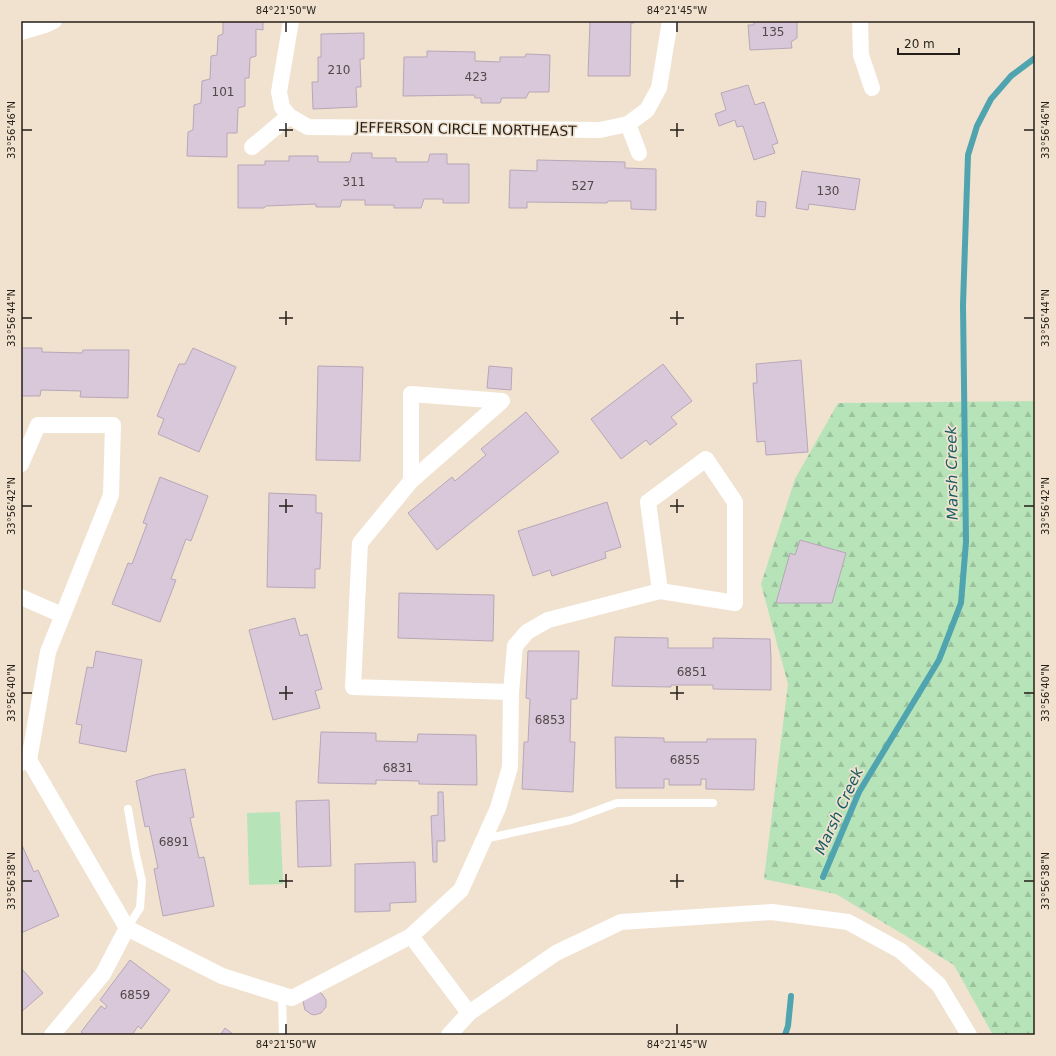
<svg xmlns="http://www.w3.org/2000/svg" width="1056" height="1056" viewBox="0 0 1056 1056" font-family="'DejaVu Sans',sans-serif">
<defs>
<pattern id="forest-firs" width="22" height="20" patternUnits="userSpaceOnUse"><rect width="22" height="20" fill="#b6e3b7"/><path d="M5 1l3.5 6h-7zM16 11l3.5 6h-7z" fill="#9cc29d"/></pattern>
</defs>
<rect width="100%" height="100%" fill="#f0e2cf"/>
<!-- forest -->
<polygon fill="url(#forest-firs)" points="1035,401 1035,1035 993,1035 954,965 836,894 764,879 788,684 761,584 795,479 838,403"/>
<!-- pitch -->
<polygon fill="#b6e3b7" points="280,812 283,884 249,885 247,813"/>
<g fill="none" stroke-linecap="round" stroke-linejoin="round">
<!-- stream -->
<g stroke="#50a4af" stroke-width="6">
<polyline points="823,877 859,792 939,660 961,603 966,542 963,305 968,155 977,126 991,99 1011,76 1035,58"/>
<polyline points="785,1035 788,1026 791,996"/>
</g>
</g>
<!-- building -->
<g fill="#d8c8d9" stroke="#b7a7b8">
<polygon points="223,21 263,21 263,30 256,29 256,56 250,58 249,78 245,78 245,106 238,108 237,133 227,133 227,157 187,156 188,132 193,130 194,105 201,103 202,81 210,79 211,56 217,55 218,36 223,34"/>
<polygon points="590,21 634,21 634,23 631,23 630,76 588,76"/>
<polygon points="754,21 797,21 797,38 791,42 792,48 750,50 748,25 754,25"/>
<polygon points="364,33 364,59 360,59 361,87 356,87 357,107 313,109 312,82 318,82 318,57 321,57 321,34"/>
<polygon points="427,51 475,52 475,61 500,62 500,57 525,57 526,54 550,55 549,92 529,92 526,98 502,98 500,103 481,103 481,98 475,98 474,95 403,96 404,57 427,57"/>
<polygon points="748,85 755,105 764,102 778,143 772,145 775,153 754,160 743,126 737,127 735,120 719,126 715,114 726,110 721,93"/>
<polygon points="352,153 372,153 372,158 396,158 396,162 428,162 430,154 447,154 447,164 469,164 469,203 443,203 443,199 424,199 421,208 394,208 394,205 365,205 365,200 342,200 340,207 316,207 316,204 266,206 264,208 238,208 238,165 265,165 265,161 289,161 289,156 318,156 318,162 350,162"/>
<polygon points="537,160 625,162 625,168 656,169 656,210 631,209 631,201 608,201 607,203 527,202 527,208 509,208 510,170 537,171"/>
<polygon points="802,171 860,179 855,210 809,204 808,210 796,208"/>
<polygon points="757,201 766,202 765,217 756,216"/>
<polygon points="21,348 42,348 42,352 82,353 83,350 129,350 128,398 80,397 81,391 41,390 40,396 21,396"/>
<polygon points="193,348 236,367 199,452 158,434 164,419 157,416 179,364 185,364"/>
<polygon points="801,360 808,452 766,455 765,441 757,442 753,383 757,383 756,364"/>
<polygon points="663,364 692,401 671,417 677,424 650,445 646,440 621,459 591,419"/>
<polygon points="318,366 363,367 360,461 316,460"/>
<polygon points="489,366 512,368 511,390 487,388"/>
<polygon points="526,412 559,452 437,550 408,513 452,477 455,481 486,455 481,449"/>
<polygon points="160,477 208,496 191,541 186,539 171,579 176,580 160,622 112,604 128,563 132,564 147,524 143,523"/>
<polygon points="269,493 316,495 316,513 322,513 320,569 315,569 315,588 267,587"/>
<polygon points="607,502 621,547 605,552 606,558 552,576 550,570 533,576 518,531"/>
<polygon points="800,540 846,553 832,603 776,603 790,553 795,555"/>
<polygon points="399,593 494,595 493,641 398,638"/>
<polygon points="295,618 300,636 307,634 322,689 315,691 320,708 273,720 249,630"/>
<polygon points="615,637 668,638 668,648 713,648 713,638 770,639 771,659 771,690 713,689 713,685 671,685 671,687 612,686"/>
<polygon points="96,651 142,660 126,752 79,743 82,725 76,724 87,667 93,668"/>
<polygon points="528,651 579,651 577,699 571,699 570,742 575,742 573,792 522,789 524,742 528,742 530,699 526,698"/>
<polygon points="321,732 376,733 376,741 417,742 418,734 476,735 477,785 419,784 419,781 376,780 376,784 318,783"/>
<polygon points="615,737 664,738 664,742 707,742 707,739 756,739 754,790 706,789 706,779 701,779 701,785 669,785 669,779 664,779 664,788 616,788"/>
<polygon points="185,769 194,817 190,818 199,858 204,857 214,906 163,916 154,869 158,868 149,826 145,827 136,781 154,775"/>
<polygon points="438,792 443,792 445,841 437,841 437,862 433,862 431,816 438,815"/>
<polygon points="329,800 331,866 298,867 296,801"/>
<polygon points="21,843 34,872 38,870 59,916 21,933"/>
<polygon points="415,862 416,902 390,903 390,911 355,912 355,864"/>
<polygon points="130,960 170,990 141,1029 138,1026 132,1035 85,1035 81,1032 101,1006 105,1009 107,1006 100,1000"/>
<polygon points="21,968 43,993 21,1012"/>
<polygon points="319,992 322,994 326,1000 326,1007 321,1013 314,1015 311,1014 305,1010 303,1002 304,999"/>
<polygon points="225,1028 234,1035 220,1035"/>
</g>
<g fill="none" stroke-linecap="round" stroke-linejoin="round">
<!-- lane -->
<g stroke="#fff" stroke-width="8">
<polyline points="484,839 571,820 617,803 713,803"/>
<polyline points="127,928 140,908 142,881 136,855 128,809"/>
<polyline points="282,995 283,1035"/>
</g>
<!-- street -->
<g stroke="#fff" stroke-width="16">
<polyline points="291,21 279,92 282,107 289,116 308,127 600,130 628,124 647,110 659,88 670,21"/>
<polyline points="860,21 861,55 872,88"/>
<polyline points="21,32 45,25 54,21"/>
<polyline points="628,124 639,153"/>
<polyline points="252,147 289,116"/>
<polyline points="21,464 38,425 113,425 111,495 48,652 29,760 21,763"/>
<polyline points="411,481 411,394 502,401 411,481 360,543 353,687 511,692"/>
<polyline points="21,597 62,615"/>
<polyline points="29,760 127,928"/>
<polyline points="411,936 469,1013"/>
<polyline points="52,1035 103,974 127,928 222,976 292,998 411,936 461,890 498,808 510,767 511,692 515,646 527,632 548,620 660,591 735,603 735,502 706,459 648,502 660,591"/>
<polyline points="449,1035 469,1013 556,953 621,922 772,912 848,922 901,951 939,985 969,1035"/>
</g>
</g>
<!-- ticks -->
<path fill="none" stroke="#241f18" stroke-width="1.5" d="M286,22V32M677,22V32M286,123V137M677,123V137M22,130H32M279,130H293M670,130H684M1024,130H1034M286,311V325M677,311V325M22,318H32M279,318H293M670,318H684M1024,318H1034M286,499V513M677,499V513M22,506H32M279,506H293M670,506H684M1024,506H1034M286,686V700M677,686V700M22,693H32M279,693H293M670,693H684M1024,693H1034M286,874V888M677,874V888M22,881H32M279,881H293M670,881H684M1024,881H1034M286,1024V1034M677,1024V1034"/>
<g text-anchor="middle" stroke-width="3.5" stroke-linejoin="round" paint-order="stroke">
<!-- number labels -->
<g font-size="12" fill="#514948">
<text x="773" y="36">135</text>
<text x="339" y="74">210</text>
<text x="476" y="81">423</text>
<text x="223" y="96">101</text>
<text x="354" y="186">311</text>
<text x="583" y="190">527</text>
<text x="828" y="195">130</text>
<text x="692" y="676">6851</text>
<text x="550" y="724">6853</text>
<text x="685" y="764">6855</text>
<text x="398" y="772">6831</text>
<text x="174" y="846">6891</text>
<text x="135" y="999">6859</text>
</g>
<!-- street labels -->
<g font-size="14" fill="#241f18" stroke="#f0e2cf">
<text transform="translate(466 129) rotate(1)" y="5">JEFFERSON CIRCLE NORTHEAST</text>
</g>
<!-- water labels -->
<g font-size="15" font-style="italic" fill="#175d65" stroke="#f0e2cf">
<text transform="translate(952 473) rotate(-91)" y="5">Marsh Creek</text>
<text transform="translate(839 811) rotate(-65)" y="5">Marsh Creek</text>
</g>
</g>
<!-- border -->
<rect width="1056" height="1056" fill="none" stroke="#f0e2cf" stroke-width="44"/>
<!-- scale -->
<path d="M898 48v6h61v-6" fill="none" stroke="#241f18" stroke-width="2"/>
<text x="904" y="48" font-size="12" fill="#241f18" stroke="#f0e2cf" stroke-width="3" paint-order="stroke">20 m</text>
<rect x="22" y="22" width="1012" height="1012" fill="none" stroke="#241f18" stroke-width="1.5"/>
<g font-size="10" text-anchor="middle" fill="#241f18">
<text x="286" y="14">84°21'50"W</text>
<text x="677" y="14">84°21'45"W</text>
<text transform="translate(11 130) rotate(-90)" y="4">33°56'46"N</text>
<text transform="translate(1045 130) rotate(-90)" y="4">33°56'46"N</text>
<text transform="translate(11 318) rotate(-90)" y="4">33°56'44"N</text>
<text transform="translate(1045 318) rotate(-90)" y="4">33°56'44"N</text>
<text transform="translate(11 506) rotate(-90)" y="4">33°56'42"N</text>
<text transform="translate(1045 506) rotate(-90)" y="4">33°56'42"N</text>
<text transform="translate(11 693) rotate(-90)" y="4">33°56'40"N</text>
<text transform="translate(1045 693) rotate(-90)" y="4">33°56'40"N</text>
<text transform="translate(11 881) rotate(-90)" y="4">33°56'38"N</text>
<text transform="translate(1045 881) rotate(-90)" y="4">33°56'38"N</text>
<text x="286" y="1048">84°21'50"W</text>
<text x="677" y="1048">84°21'45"W</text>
</g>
</svg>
